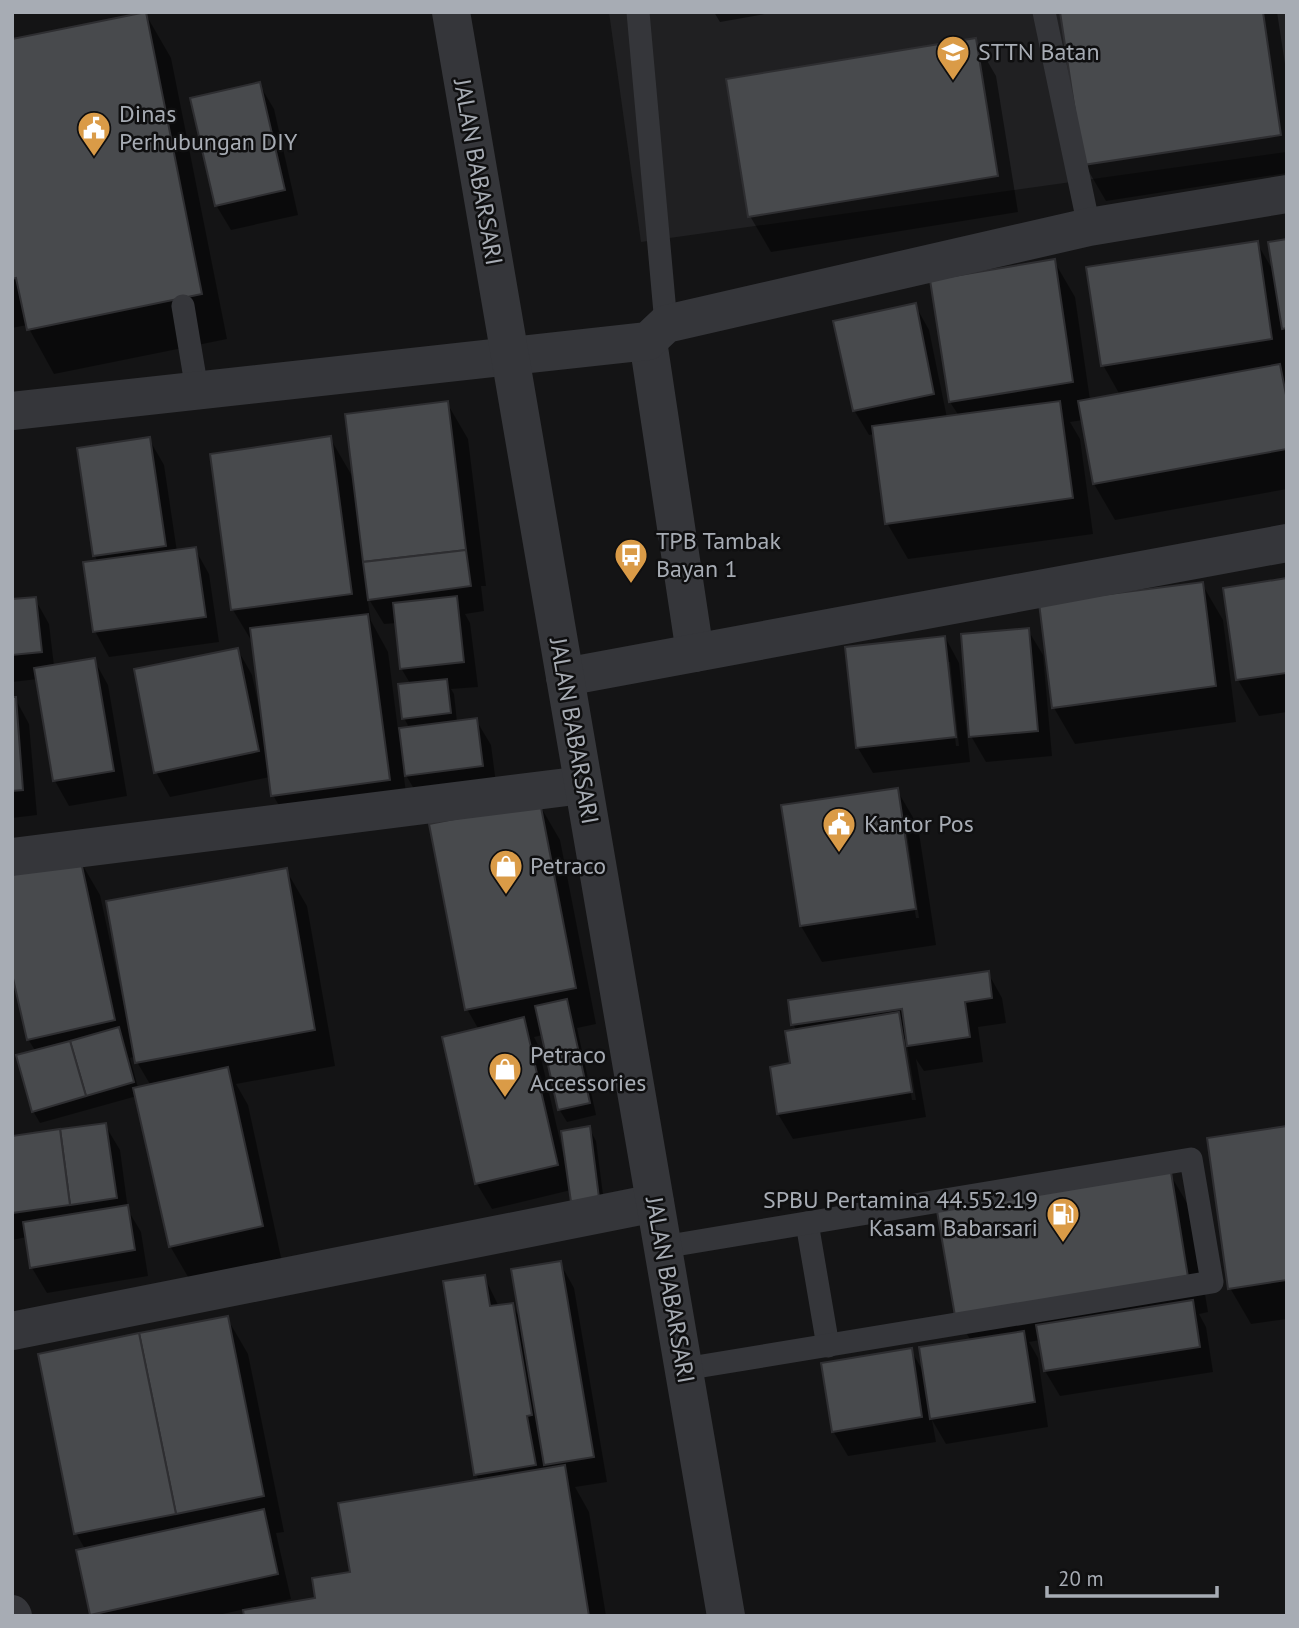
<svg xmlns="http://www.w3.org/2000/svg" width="1299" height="1628" viewBox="0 0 1299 1628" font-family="'PT Sans',sans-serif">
<rect width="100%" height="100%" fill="#141415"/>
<!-- built -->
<polygon fill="#202022" points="609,12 1287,12 1287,152 641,242"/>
<!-- shadow -->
<g fill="#0007" fill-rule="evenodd">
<polygon points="714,12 776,12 720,22"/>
<polygon points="1062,12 1277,12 1287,77 1287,173 1106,201 1085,165"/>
<polygon points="145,13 171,58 227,339 54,374 27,325 12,328 12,40"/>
<polygon points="975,40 996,76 1018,212 771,252 750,216"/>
<polygon points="259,84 274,109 298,215 231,230 216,205"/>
<polygon points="1287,241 1287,489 1115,520 1094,484 1083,420 1070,422 1080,439 1093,534 908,559 887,523 875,434 869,435 854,410 915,305 929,330 947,418 959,416 950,402 1054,261 1075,297 1090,400 1120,395 1103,365 1257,243 1275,274"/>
<path d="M447,403L468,439L486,586H481L484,611L465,614L470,623L478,687L451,689L454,694L457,722L476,720L491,745L497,791L421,801L403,770L409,816L294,832L273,795L270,777L170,797L156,772L238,650L252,675L259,708L262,707L254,645L233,610L212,455L330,438L355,481ZM367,596L384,624L397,623L401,668L411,685L404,718L410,729L398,730L388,652L371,621Z"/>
<polygon points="149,439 164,465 177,552 195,549 209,574 219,642 109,657 95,631 98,562 95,556 79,449"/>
<polygon points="1287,580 1287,712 1259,716 1238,680 1225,589"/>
<polygon points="1202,584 1223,620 1236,722 1075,744 1054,708 1041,604"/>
<polygon points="35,599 49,624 54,666 94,660 108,685 127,796 69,806 55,781 38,679 12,682 12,601"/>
<polygon points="1028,630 1043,655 1052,756 986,762 971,736"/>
<path d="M945,637L959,663L970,762L873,773L858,748ZM947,662H950L959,746H956Z"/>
<polygon points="15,698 29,724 37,815 12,818 12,699"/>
<path d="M897,790L918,826L936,945L822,962L801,926L783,806ZM902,826H906L919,918H916Z"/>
<polygon points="539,804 560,840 596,1024 577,1028 596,1115 567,1122 559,1109 543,1035 534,1037 538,1045 564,1158 567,1158 589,1128 596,1141 605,1210 571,1190 492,1209 477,1184 444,1038 479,1030 467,1009"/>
<path d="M79,859L100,895L124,1006L286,870L307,906L335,1066L236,1084L248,1105L282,1262L191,1282L170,1246L137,1096L40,1123L33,1111L36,1052L28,1039ZM136,1056L137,1062L151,1086L138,1088L130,1058Z"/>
<path d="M988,973L1002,998L1006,1023L978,1027L983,1062L924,1071L916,1059L926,1117L793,1139L778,1114L792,1065L797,1031L793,1024ZM902,1039H906L916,1100H912Z"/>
<polygon points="105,1125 120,1150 128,1210 141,1232 148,1276 47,1293 32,1268 27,1237 12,1240 12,1138"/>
<polygon points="1287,1128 1287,1319 1251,1324 1230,1288"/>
<polygon points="1170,1174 1191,1210 1208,1312 1199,1314 1206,1327 1213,1372 1060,1396 1045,1371 1040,1340 1029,1342 1038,1358 1048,1427 946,1444 932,1420 936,1442 848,1456 833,1431 911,1350 925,1375 971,1341 956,1315"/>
<polygon points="560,1263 574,1288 607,1482 575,1487 589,1512 606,1616 246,1616 245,1609 214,1616 93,1616 85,1549 76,1533 227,1318 248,1354 284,1532 276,1533 291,1599 256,1607 257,1610 317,1600 480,1481 476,1475 445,1283 484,1276 499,1307 512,1305 522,1321"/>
</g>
<!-- building -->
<g fill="#484a4d" stroke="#2e2e31" stroke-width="2">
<polygon points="146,12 202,294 27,330 16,278 12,279 12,39"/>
<polygon points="1060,12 1263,12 1281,135 1083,165"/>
<polygon points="976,38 998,176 748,217 726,79"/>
<polygon points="260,82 285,190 215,206 190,98"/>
<polygon points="1287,239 1287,328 1282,329 1268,242"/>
<polygon points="1258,241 1272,339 1101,366 1086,267"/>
<polygon points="1055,259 1073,382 949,402 930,280"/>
<polygon points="916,303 934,394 853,411 833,321"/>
<polygon points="1280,364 1287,400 1287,449 1093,484 1078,401"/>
<polygon points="448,401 466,550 363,562 345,414"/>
<polygon points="1060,401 1073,498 885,524 872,426"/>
<polygon points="331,436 352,594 231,610 210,454"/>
<polygon points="150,437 166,546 93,556 77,448"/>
<polygon points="196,547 206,617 93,632 83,562"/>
<polygon points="466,550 471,586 368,600 363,562"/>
<polygon points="1287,578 1287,673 1236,680 1223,588"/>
<polygon points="1203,582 1216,686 1052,708 1039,603"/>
<polygon points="457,596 464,662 400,669 393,603"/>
<polygon points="36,597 42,652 12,655 12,599"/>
<polygon points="368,614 390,780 271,796 250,628"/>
<polygon points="1029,628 1038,731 969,737 961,634"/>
<polygon points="945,636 956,737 856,748 845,647"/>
<polygon points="238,648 259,751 154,773 134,669"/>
<polygon points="95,658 114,771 53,781 34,668"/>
<polygon points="447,679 451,713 402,719 398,684"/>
<polygon points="12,697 16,697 23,790 12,791"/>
<polygon points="477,718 483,766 405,776 399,728"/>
<polygon points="898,788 916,909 800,926 781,805"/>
<polygon points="540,802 576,988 465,1010 429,824"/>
<polygon points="80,857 115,1020 27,1040 12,974 12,872"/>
<polygon points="287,868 315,1030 135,1063 106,901"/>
<polygon points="989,971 992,998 965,1002 970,1037 907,1046 902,1009 791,1025 788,1000"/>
<polygon points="567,999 590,1103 558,1110 535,1006"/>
<polygon points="899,1012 912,1092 777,1114 770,1067 790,1063 785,1031"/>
<polygon points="524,1017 558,1165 475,1184 442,1037"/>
<polygon points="119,1027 134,1082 86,1096 70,1041"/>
<polygon points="70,1041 86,1096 32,1112 16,1055"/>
<polygon points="228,1067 263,1226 169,1247 133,1088"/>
<polygon points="106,1123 117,1198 70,1205 60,1129"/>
<polygon points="590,1126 599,1198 571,1202 561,1131"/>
<polygon points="1287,1126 1287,1280 1228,1289 1207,1138"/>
<polygon points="60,1129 70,1205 12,1213 12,1136"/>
<polygon points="1171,1172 1188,1277 955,1316 937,1211"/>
<polygon points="128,1205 135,1250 30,1268 23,1222"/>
<polygon points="561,1261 594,1457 544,1465 511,1269"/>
<polygon points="485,1275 490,1306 513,1303 532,1415 527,1416 536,1465 474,1475 443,1281"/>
<polygon points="1193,1300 1200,1347 1044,1371 1036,1325"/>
<polygon points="228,1316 264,1496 176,1514 139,1333"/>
<polygon points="1024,1331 1035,1402 930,1419 919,1347"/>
<polygon points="139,1333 176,1514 74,1534 38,1354"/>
<polygon points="912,1348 922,1417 832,1432 821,1363"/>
<polygon points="565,1465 589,1616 244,1616 243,1610 315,1598 312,1578 350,1572 338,1503"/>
<polygon points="264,1509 278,1574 90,1615 76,1550"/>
</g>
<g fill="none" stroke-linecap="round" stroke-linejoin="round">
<!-- service -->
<g stroke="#35363a" stroke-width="23">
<polyline points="638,12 666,324"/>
<polyline points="1044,12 1089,227"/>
<polyline points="183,306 197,390"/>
<polyline points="807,1223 828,1346"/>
<polyline points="663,1247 1191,1159 1212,1282 684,1369"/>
</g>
<!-- minor -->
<g stroke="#35363a" stroke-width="38">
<polyline points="648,341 695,653"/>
<polyline points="12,411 648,341 666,324 1089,227 1287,194"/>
<polyline points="565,677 1287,543"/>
<polyline points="12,857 583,785"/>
<polyline points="12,1331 655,1203"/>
<polyline points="12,1614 13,1616"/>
</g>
<!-- tertiary -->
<polyline stroke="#35363a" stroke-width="38" points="451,12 726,1616"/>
</g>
<!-- icons -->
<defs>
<symbol id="university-pin" viewBox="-11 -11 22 30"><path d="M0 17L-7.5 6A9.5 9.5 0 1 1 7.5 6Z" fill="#da9b47" stroke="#0f0f10"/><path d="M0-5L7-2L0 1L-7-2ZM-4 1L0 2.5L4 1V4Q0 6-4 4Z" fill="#fff"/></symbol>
<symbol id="civic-pin" viewBox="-11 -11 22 30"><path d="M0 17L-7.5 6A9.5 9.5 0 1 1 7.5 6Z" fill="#da9b47" stroke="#0f0f10"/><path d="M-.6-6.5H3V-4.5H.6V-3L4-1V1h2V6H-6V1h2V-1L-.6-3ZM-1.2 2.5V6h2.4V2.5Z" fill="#fff"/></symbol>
<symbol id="bus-pin" viewBox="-11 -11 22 30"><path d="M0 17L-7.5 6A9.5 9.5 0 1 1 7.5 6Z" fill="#da9b47" stroke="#0f0f10"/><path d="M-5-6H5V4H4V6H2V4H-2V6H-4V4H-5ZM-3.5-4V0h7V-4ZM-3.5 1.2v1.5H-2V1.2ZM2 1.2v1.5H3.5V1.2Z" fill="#fff"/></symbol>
<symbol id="shop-pin" viewBox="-11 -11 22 30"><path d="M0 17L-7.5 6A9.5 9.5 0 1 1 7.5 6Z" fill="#da9b47" stroke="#0f0f10"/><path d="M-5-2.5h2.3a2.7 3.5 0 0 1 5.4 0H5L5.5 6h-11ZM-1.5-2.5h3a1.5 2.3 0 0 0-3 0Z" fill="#fff"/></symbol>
<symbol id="fuel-pin" viewBox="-11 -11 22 30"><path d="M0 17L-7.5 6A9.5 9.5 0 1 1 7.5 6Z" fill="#da9b47" stroke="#0f0f10"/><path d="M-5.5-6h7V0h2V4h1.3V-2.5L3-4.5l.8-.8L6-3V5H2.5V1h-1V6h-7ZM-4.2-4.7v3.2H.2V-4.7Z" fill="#fff"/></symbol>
</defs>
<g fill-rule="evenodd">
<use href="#university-pin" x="934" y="33" width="38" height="52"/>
<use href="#civic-pin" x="75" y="109" width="38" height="52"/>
<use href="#bus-pin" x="612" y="536" width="38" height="52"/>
<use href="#civic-pin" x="820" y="805" width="38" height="52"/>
<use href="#shop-pin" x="487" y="847" width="38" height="52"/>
<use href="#shop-pin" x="486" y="1050" width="38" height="52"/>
<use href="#fuel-pin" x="1044" y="1195" width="38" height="52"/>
</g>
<g text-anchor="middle" stroke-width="5" stroke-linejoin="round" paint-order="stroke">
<!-- poi labels -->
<g font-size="24" fill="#a7acb4" stroke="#0f0f10" text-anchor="start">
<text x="978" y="60">STTN Batan</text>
<text x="119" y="122">Dinas<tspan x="119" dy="28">Perhubungan DIY</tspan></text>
<text x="656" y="549">TPB Tambak<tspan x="656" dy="28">Bayan 1</tspan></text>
<text x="864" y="832">Kantor Pos</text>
<text x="530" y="874">Petraco</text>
<text x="530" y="1063">Petraco<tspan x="530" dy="28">Accessories</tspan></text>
<text x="1038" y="1208" text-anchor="end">SPBU Pertamina 44.552.19<tspan x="1038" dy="28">Kasam Babarsari</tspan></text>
</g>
<!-- street labels -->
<g font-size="24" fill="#a7acb4" stroke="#0f0f10">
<text transform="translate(478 172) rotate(80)" y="8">JALAN BABARSARI</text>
<text transform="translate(574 731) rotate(80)" y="8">JALAN BABARSARI</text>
<text transform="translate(670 1290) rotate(80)" y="8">JALAN BABARSARI</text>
</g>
</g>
<!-- border -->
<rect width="1299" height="1628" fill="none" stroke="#a7acb4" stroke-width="28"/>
<!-- scale -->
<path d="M1047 1586v10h170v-10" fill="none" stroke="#a7acb4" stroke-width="3.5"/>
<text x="1058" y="1586" font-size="21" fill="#a7acb4" stroke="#0f0f10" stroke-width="5" paint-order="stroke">20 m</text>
</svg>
